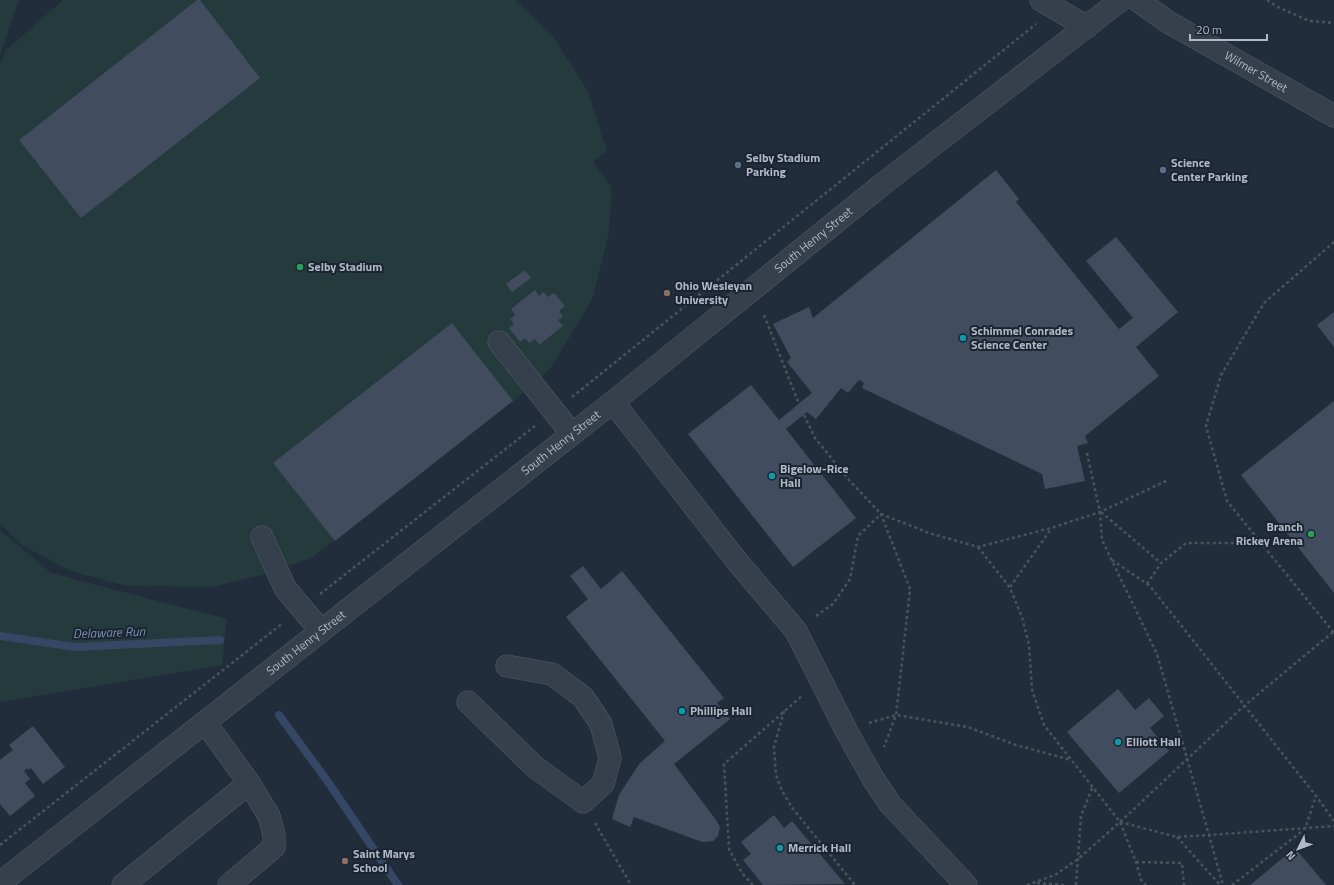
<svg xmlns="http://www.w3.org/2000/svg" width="1334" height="885" viewBox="0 0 1334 885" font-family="'Titillium Web',sans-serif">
<rect width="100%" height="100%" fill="#222d3c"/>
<!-- green -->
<g fill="#243a3d">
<polygon points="0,0 19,0 0,55"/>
<polygon points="63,0 515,0 552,35 588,91 607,151 593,162 612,187 609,233 592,300 550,369 513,401 313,557 267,574 211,587 126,586 71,571 23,546 0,524 0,65 5,51"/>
<polygon points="0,530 51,573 227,619 222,665 0,702"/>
</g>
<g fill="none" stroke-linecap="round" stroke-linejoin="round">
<!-- stream -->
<g stroke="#354764" stroke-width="8">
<polyline points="0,636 75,647 220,640"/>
<polyline points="279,715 328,782 398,885"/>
</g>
</g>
<!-- building -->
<g fill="#414c5e">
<polygon points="197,0 200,0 260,78 81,218 19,140"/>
<polygon points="996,170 1019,199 1016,202 1119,329 1133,318 1086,261 1116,237 1178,312 1136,347 1159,376 1085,436 1088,443 1077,446 1085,481 1045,489 1042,474 862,388 864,383 859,380 848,393 841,388 816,419 807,412 786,429 856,518 793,567 688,434 751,385 779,420 812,393 787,362 791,358 773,324 809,307 813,318"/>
<polygon points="525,270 531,278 512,292 506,284"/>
<polygon points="535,290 539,296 544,292 548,297 554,293 565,306 559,311 563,317 558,320 563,326 539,345 535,339 529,343 525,338 520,342 509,328 514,324 510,319 515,315 511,309"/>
<polygon points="1334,312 1334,347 1317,325"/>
<polygon points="452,323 513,401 335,541 273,463"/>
<polygon points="1334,401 1334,593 1241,475"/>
<polygon points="583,566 601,589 622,571 724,698 717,703 730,719 674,764 716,820 720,827 718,836 713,841 702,842 634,817 630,827 612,819 619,795 639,764 665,741 566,617 588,599 570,576"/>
<polygon points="1118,689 1135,710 1149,698 1164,716 1150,728 1169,751 1119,793 1067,732"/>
<polygon points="33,726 65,767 43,784 31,768 28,770 27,768 24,771 30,779 25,783 35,796 10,816 0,804 0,760 13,750 9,745"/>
<polygon points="774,815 784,828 792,821 845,884 763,885 743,860 751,854 741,842"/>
<polygon points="1295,848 1326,885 1250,885"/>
</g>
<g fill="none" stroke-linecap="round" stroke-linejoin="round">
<defs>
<g id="minor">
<polyline points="1041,0 1087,27"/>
<path id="s1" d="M1137,0L1168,22L1334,116"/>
<polyline points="499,342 572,434"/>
<polyline points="613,402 736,560 796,631 846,730 872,777 890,804 966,885"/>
<polyline points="262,537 285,588 321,631"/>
<polyline points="468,702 535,767 583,802 603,784 610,758 601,724 583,697 552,674 507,666"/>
<polyline points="205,722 249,783 269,816 274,835 274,847 229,885"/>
<path id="s2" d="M0,883L613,402L884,183L1121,0"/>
<polyline points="123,885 249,783"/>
</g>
</defs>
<!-- minor casing -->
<use href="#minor" stroke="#545c6a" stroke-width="23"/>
<!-- path -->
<g stroke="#42575a" stroke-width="2.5" stroke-dasharray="3 3" stroke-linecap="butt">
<polyline points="1267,0 1278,7 1309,21 1334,23"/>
<polyline points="1334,242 1264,303 1221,375 1206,426 1227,501 1334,633"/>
<polyline points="764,315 799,404"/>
<polyline points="572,397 1036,24"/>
<polyline points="804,415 815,438 849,480 881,514 929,533 978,547 1051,528 1100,512 1168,480"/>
<polyline points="1087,453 1100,512 1102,540 1157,654 1209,835 1334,826"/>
<polyline points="1101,512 1161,563"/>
<polyline points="978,547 1010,588 1022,617 1029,645 1032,690 1044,725 1120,822 1136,862 1141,880 1146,885"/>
<polyline points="1112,560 1150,586 1316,796 1334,821"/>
<polyline points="1147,584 1161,563 1186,543 1260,543"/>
<polyline points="1010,587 1051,529"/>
<polyline points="320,594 535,426"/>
<polyline points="816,616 833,604 850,579 858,536 881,514 910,589 896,715 884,747"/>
<polyline points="784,711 774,747 776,775 782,791 793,809 855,885"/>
<polyline points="869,723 896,715 968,727 1016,745 1071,760"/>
<polyline points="1120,822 1177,837 1209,835 1223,885"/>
<polyline points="595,823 631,885"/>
<polyline points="1177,837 1220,885"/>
<polyline points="0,845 283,623"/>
<polyline points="1136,862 1182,863 1184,885"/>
<polyline points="1037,883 1065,885"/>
<polyline points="753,885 742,873 729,849 724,764 803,695"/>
<polyline points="1027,885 1055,875 1078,859 1120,822 1244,706 1333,632"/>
<polyline points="1076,885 1081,816 1093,786"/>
<polyline points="1232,885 1305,829 1316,796"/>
</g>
<!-- minor -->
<use href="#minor" stroke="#363f4c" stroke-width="22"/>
</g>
<!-- markers -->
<g fill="#5c6f8a" stroke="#1b2431" stroke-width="1.5">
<circle cx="738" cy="165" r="4"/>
<circle cx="1163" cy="170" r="4"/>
</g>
<g fill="#2e9e5b" stroke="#1b2431" stroke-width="1.5">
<circle cx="300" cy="267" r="4"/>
<circle cx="1311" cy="534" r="4"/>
</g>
<g fill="#8d6e63" stroke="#1b2431" stroke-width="1.5">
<circle cx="667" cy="293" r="4"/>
<circle cx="345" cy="861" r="4"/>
</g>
<g fill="#0f9aa8" stroke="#1b2431" stroke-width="1.5">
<circle cx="963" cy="338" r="4"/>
<circle cx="772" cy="476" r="4"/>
<circle cx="682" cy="711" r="4"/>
<circle cx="1118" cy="742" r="4"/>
<circle cx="780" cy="848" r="4"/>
</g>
<g text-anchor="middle" stroke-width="4" stroke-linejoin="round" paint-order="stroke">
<!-- street labels -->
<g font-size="12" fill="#b1b9c8" stroke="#1b2431">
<text dy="4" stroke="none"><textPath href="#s1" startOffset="139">Wilmer Street</textPath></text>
<text dy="4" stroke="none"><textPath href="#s2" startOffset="1037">South Henry Street</textPath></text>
<text dy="4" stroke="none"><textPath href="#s2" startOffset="713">South Henry Street</textPath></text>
<text dy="4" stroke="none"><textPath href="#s2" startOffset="389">South Henry Street</textPath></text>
</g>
<!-- poi labels -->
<g font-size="12" font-weight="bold" fill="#b1b9c8" stroke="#1b2431" text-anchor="start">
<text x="746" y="162">Selby Stadium<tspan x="746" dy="14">Parking</tspan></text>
<text x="1171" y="167">Science<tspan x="1171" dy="14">Center Parking</tspan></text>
<text x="308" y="271">Selby Stadium</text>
<text x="675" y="290">Ohio Wesleyan<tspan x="675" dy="14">University</tspan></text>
<text x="971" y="335">Schimmel Conrades<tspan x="971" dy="14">Science Center</tspan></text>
<text x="780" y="473">Bigelow-Rice<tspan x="780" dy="14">Hall</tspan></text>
<text x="1303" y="531" text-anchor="end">Branch<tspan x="1303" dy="14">Rickey Arena</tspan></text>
<text x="690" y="715">Phillips Hall</text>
<text x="1126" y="746">Elliott Hall</text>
<text x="788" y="852">Merrick Hall</text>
<text x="353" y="858">Saint Marys<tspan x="353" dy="14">School</tspan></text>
</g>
<!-- water labels -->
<g font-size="13" font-style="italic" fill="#788fb1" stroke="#1b2431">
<text transform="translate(109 632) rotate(-2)" y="5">Delaware Run</text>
</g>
</g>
<!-- north arrow -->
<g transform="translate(1298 849) rotate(228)" stroke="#1b2431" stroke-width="3" paint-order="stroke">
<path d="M0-3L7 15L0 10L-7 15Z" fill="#b1b9c8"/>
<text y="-6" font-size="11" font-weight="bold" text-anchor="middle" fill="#b1b9c8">N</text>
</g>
<!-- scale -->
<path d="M1190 34v6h77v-6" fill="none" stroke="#b1b9c8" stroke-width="2"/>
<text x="1196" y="34" font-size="12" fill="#b1b9c8" stroke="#1b2431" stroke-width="3" paint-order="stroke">20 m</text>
</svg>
